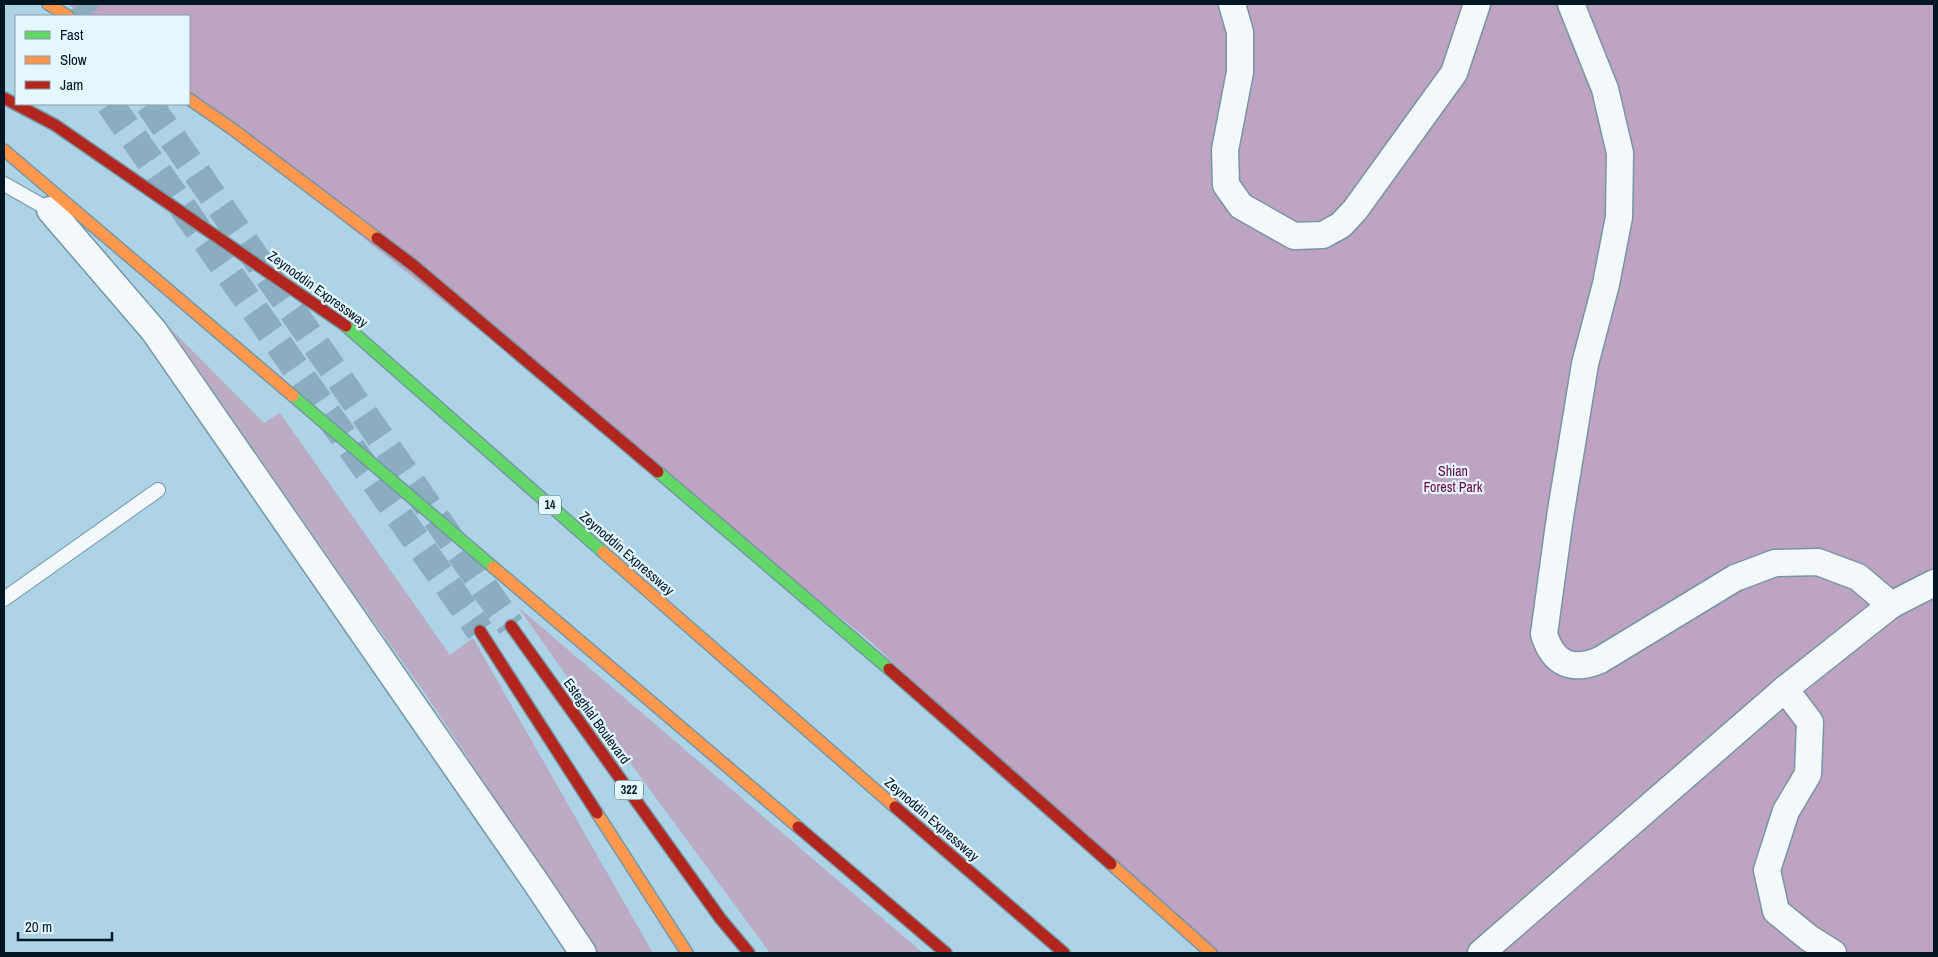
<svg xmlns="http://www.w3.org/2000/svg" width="1938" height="957" viewBox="0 0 1938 957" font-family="'Archivo Narrow',sans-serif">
<rect width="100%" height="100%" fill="#acd4e6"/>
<!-- green -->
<g fill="#bcabc4">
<polygon points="169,327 264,423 280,413 450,655 473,638 653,953 598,953 424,692 357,598"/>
<polygon points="518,607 923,953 770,953 575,688"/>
</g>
<!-- forest -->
<polygon fill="#bea4c2" points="68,4 1934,4 1934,953 1203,953 870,641 189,99 189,16 84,16"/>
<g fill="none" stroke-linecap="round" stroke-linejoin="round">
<!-- primary-tunnel -->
<g stroke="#8aaebf" stroke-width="28" stroke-dasharray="28 14" stroke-linecap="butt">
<polyline points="79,4 88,16"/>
<polyline points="110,104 480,631"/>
<polyline points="149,104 511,626"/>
</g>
<defs>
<g id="lane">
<polyline points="4,184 50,210"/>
<polyline points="4,599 158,490"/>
</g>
<g id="street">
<polyline points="1232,4 1240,32 1240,72 1225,150 1226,185 1241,206 1294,236 1323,235 1341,225 1355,210 1454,73 1477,4"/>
<path d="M1571,4L1605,89L1620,153L1619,217L1606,284L1585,364L1560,517L1544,634C1553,664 1572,672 1600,660L1735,578L1775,563L1818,562L1858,577L1891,605"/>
<polyline points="50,210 154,331 537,884 583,953"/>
<polyline points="1785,689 1810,722 1808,774 1786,811 1767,870 1776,911 1809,938 1833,953"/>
<polyline points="1481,953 1785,689 1891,605 1934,583"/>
</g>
<g id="fast">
<polyline points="346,326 603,552"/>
<polyline points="293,396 493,567"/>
<polyline points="658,472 889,669"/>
</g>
<g id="slow">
<polyline points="48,4 68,16"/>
<polyline points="189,99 231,128 377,238"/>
<polyline points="4,150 293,396"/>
<polyline points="603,552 895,807"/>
<polyline points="493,567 798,827"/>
<polyline points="597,813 687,953"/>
<polyline points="1111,864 1211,953"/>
</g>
<g id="jam">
<polyline points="4,98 55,125 346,326"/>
<polyline points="377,238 413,265 658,472"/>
<polyline points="511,626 720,918 749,953"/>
<polyline points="480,631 597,813"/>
<polyline points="889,669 1111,864"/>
<polyline points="895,807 1064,953"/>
<polyline points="798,827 946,953"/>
</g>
</defs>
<!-- lane casing -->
<use href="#lane" stroke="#7696a5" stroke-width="16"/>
<!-- street casing -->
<use href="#street" stroke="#7696a5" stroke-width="29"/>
<!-- fast casing -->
<use href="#fast" stroke="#7696a5" stroke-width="14"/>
<!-- slow casing -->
<use href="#slow" stroke="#7696a5" stroke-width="14"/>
<!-- jam casing -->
<use href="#jam" stroke="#7696a5" stroke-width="14"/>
<!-- lane -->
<use href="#lane" stroke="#f3f9fb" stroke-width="14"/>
<!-- street -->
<use href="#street" stroke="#f3f9fb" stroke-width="26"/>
<!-- fast -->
<use href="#fast" stroke="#63d668" stroke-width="11"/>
<!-- slow -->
<use href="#slow" stroke="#ff974d" stroke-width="11"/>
<!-- jam -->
<use href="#jam" stroke="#b3261e" stroke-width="11"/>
</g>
<g text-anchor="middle" stroke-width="4.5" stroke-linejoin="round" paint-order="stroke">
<!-- shield labels -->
<g fill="#e4f6fe" stroke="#445a65" stroke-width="1">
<rect x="539" y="495.5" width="22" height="19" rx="4"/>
<rect x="615" y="780.5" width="28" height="19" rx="4"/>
</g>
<g font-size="12" font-weight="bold" fill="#001723">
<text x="550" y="509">14</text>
<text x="629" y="794">322</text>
</g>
<!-- street labels -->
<g font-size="14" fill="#001723" stroke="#e4f6fe">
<text transform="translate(318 289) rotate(36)" y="5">Zeynoddin Expressway</text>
<text transform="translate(627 553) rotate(41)" y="5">Zeynoddin Expressway</text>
<text transform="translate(597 721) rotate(54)" y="5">Esteghlal Boulevard</text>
<text transform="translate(932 819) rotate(41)" y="5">Zeynoddin Expressway</text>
</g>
<!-- park labels -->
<g font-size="14" fill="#680444" stroke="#e4f6fe">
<text x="1453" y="476">Shian<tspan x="1453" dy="16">Forest Park</tspan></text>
</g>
</g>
<!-- border -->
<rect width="1938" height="957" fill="none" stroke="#001723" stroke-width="10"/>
<!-- legend -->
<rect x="15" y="15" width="175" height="90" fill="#e4f6fe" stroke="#899da6"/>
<rect x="25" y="31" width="25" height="8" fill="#63d668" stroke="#899da6"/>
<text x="60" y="40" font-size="15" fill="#001723">Fast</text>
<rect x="25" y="56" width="25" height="8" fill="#ff974d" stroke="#899da6"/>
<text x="60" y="65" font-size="15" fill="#001723">Slow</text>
<rect x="25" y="81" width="25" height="8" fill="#b3261e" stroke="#899da6"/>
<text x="60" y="90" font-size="15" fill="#001723">Jam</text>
<!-- scale -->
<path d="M18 932v8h94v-8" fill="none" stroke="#001723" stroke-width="2.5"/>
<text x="25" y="932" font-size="15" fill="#001723" stroke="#e4f6fe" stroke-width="4" paint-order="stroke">20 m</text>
</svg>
